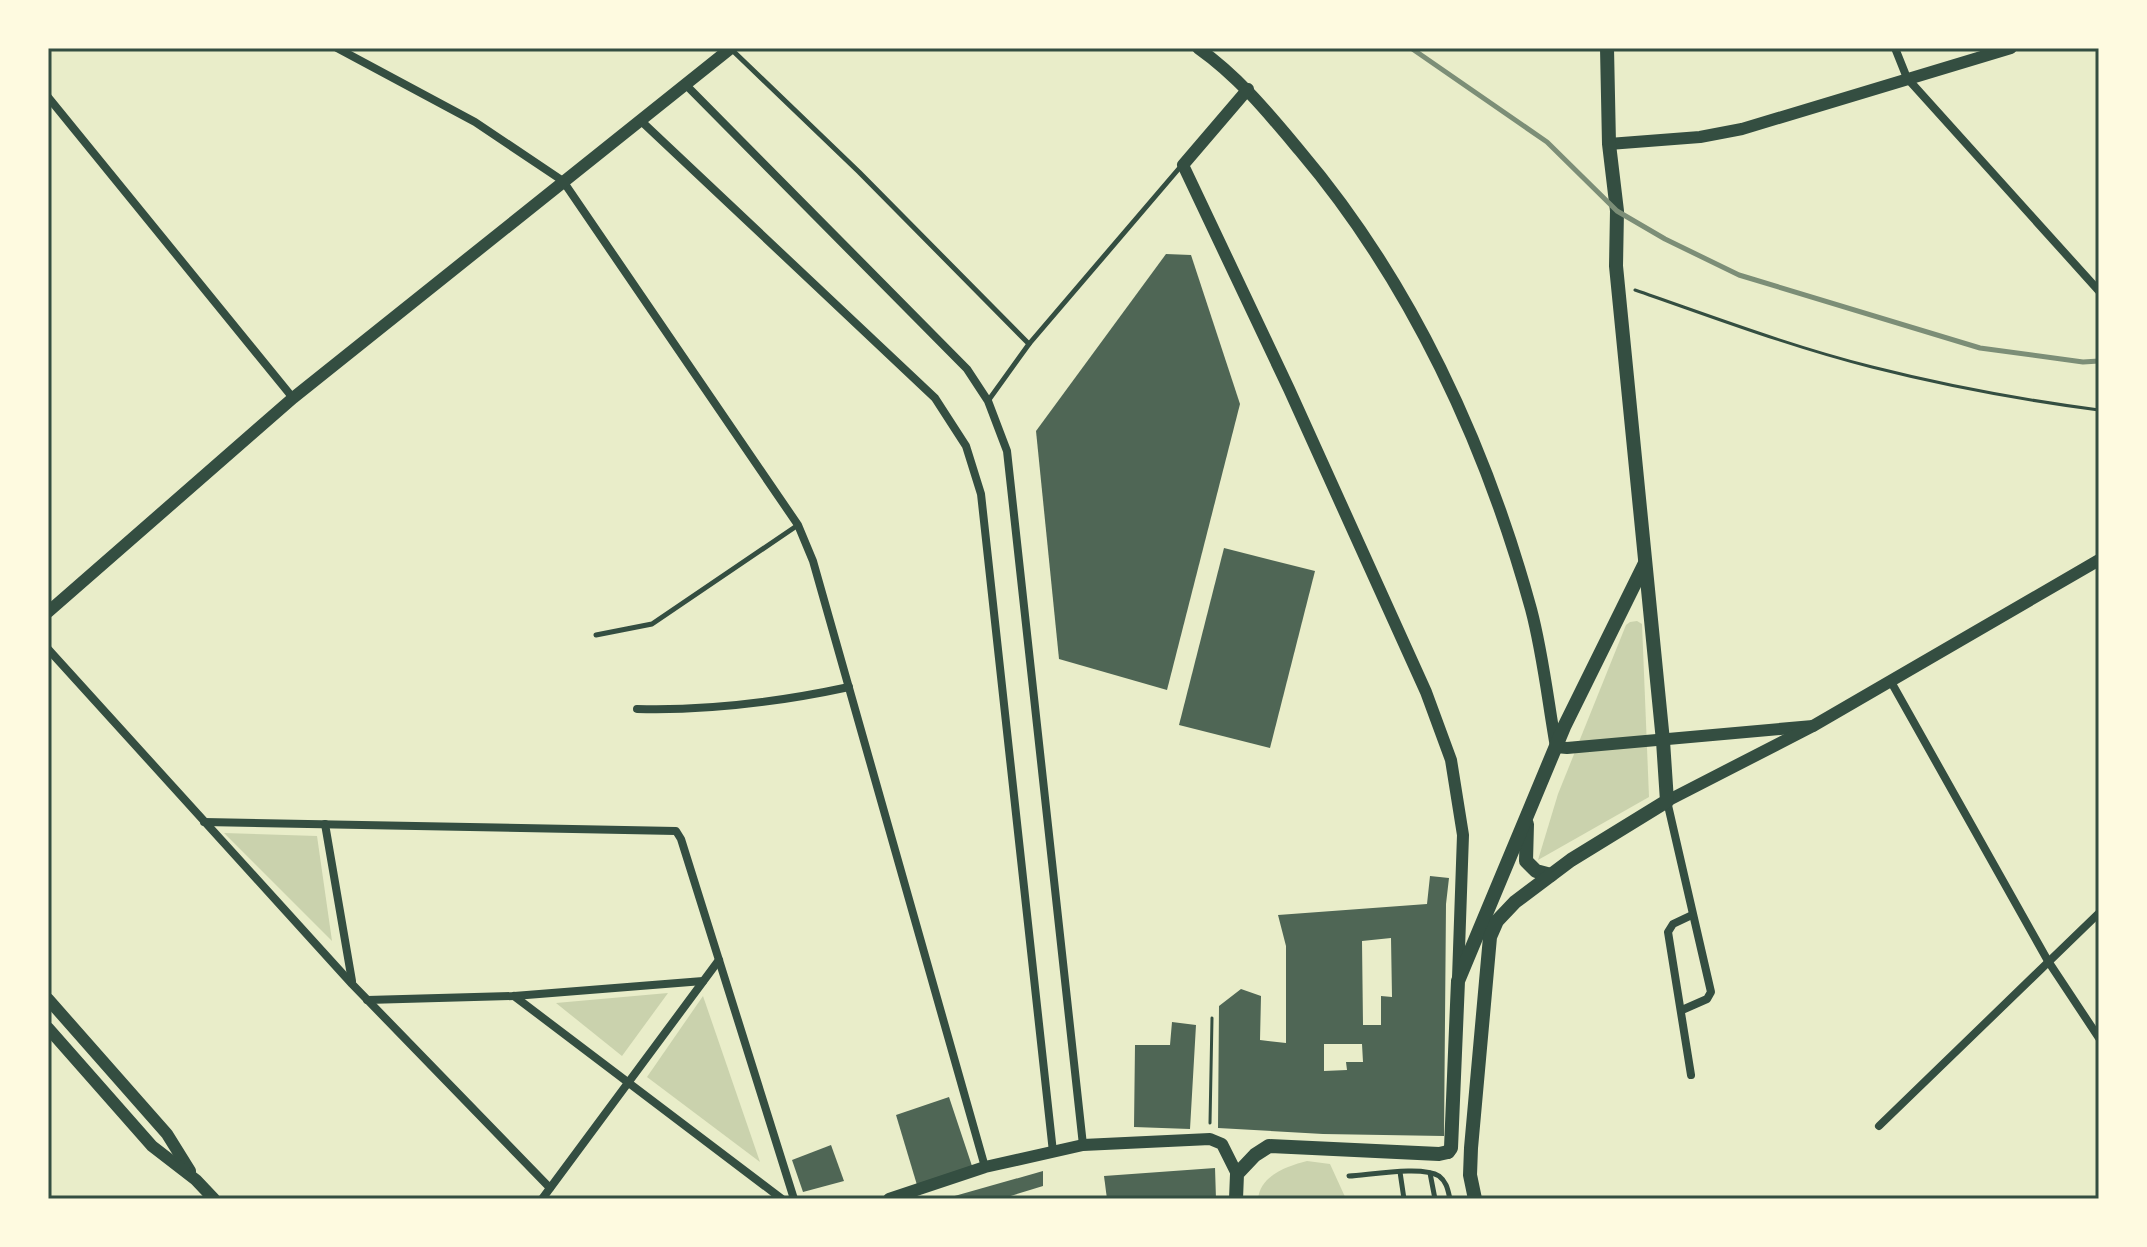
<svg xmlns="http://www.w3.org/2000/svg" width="2147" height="1247" viewBox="0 0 2147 1247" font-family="Arial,sans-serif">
<rect width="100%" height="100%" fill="#e9edc9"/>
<!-- green -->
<g fill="#cad2ad">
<polygon points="1637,621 1642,624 1649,797 1538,860 1558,794 1626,625 1630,622"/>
<polygon points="224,833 317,836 332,941"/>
<polygon points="668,993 622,1056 556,1003"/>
<polygon points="703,996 760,1162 647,1077"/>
<path d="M1307,1161L1330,1164L1346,1199H1258C1260,1175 1288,1166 1307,1161Z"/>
</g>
<!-- building -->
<g fill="#4f6655" fill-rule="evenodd">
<polygon points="1166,254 1191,255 1240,404 1167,690 1059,659 1036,431"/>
<polygon points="1224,548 1315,571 1270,748 1179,725"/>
<path d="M1430,876L1449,878L1446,904L1444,1136L1323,1134L1218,1128L1219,1006L1241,989L1261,996L1260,1040L1286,1043V946L1278,915L1427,904ZM1391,938L1392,997L1381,996V1025H1363L1362,941ZM1324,1044H1362L1363,1062H1346L1347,1070L1324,1071Z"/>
<polygon points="1172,1022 1196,1025 1190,1129 1134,1127 1135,1045 1170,1045"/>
<polygon points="949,1097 973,1169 917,1185 896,1115"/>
<polygon points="831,1145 844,1181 803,1192 792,1160"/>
<polygon points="1215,1168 1216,1199 1107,1199 1104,1176"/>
<polygon points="1043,1171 1043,1186 1001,1199 944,1199"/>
</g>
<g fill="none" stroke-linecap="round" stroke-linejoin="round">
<!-- path -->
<g stroke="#344e41" stroke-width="3">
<path d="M1635,290C1713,317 1792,347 1872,367C1947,386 2023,400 2099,410"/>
<polyline points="1210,1123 1212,1018"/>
</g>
<!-- service -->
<g stroke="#344e41" stroke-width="5">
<polyline points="731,49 859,172 1029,344"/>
<polyline points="988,401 1029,344 1182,165"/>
<polyline points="596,635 652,624 798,525"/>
<polyline points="1400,1172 1404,1199"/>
<polyline points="1430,1173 1435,1199"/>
<path d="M1349,1176C1369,1175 1423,1165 1439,1176C1447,1182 1448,1191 1450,1199"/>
</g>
<!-- minor -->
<g stroke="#344e41" stroke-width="8">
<polyline points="337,48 475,122 563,181 798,525 813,561 985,1167"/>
<polyline points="1895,48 1907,78 2099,291"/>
<polyline points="685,84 967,369 988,401 1007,451 1083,1145"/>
<polyline points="48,97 293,398"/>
<polyline points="640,120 935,398 966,446 981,494 1053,1152"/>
<polyline points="48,649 352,984 550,1188"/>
<polyline points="1890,680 2048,961 2099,1038"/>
<path d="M637,709C708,711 779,702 849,687"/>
<polyline points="1667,801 1711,992 1707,999 1682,1010"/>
<polyline points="204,822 676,831 681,839 794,1199"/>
<polyline points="325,824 352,981"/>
<polyline points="514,996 782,1199"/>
<polyline points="367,1000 514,996 703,981"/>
<polyline points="1691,1075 1668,932 1673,924 1692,915"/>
<polyline points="1879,1126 2099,913"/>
<polyline points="542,1199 719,960"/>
</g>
<!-- tertiary -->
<g stroke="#344e41" stroke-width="12">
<path d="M1198,48C1239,77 1269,114 1300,151C1411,282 1486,445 1531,609C1543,654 1548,702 1556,747L1567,748L1813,726"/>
<polyline points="1248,89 1183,165 1289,389 1426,692 1451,760 1463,835 1458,978"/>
<polyline points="1609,144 1700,137 1742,129 2011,48"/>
<polyline points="48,612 293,398 731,48"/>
<polyline points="1667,801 1813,726 2099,560"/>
<polyline points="48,999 167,1134 190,1171"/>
<polyline points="48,1028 152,1146 196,1180 214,1199"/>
<polyline points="889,1199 985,1167 1083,1145 1210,1139 1222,1144 1237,1174"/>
</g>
<!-- secondary -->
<g stroke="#344e41" stroke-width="14">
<polyline points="1527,824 1526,861 1536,871 1551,875"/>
<polyline points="1448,1152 1451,1148 1458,981 1564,727 1645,563"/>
<polyline points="1236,1199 1237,1174 1255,1155 1269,1146 1439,1154 1448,1152"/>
<polyline points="1475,1199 1470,1175 1471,1148 1490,937 1497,921 1515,902 1571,860 1667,801 1663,741 1616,266 1617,211 1609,144 1607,48"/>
</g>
<!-- rail -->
<polyline stroke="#7c8e77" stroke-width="5" points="1411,48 1547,142 1617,211 1665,239 1739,275 1980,348 2083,362 2099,361"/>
</g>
<!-- border -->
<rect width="2147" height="1247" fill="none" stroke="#fefae0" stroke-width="100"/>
<rect x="50" y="50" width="2047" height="1147" fill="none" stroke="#344e41" stroke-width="3"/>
</svg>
